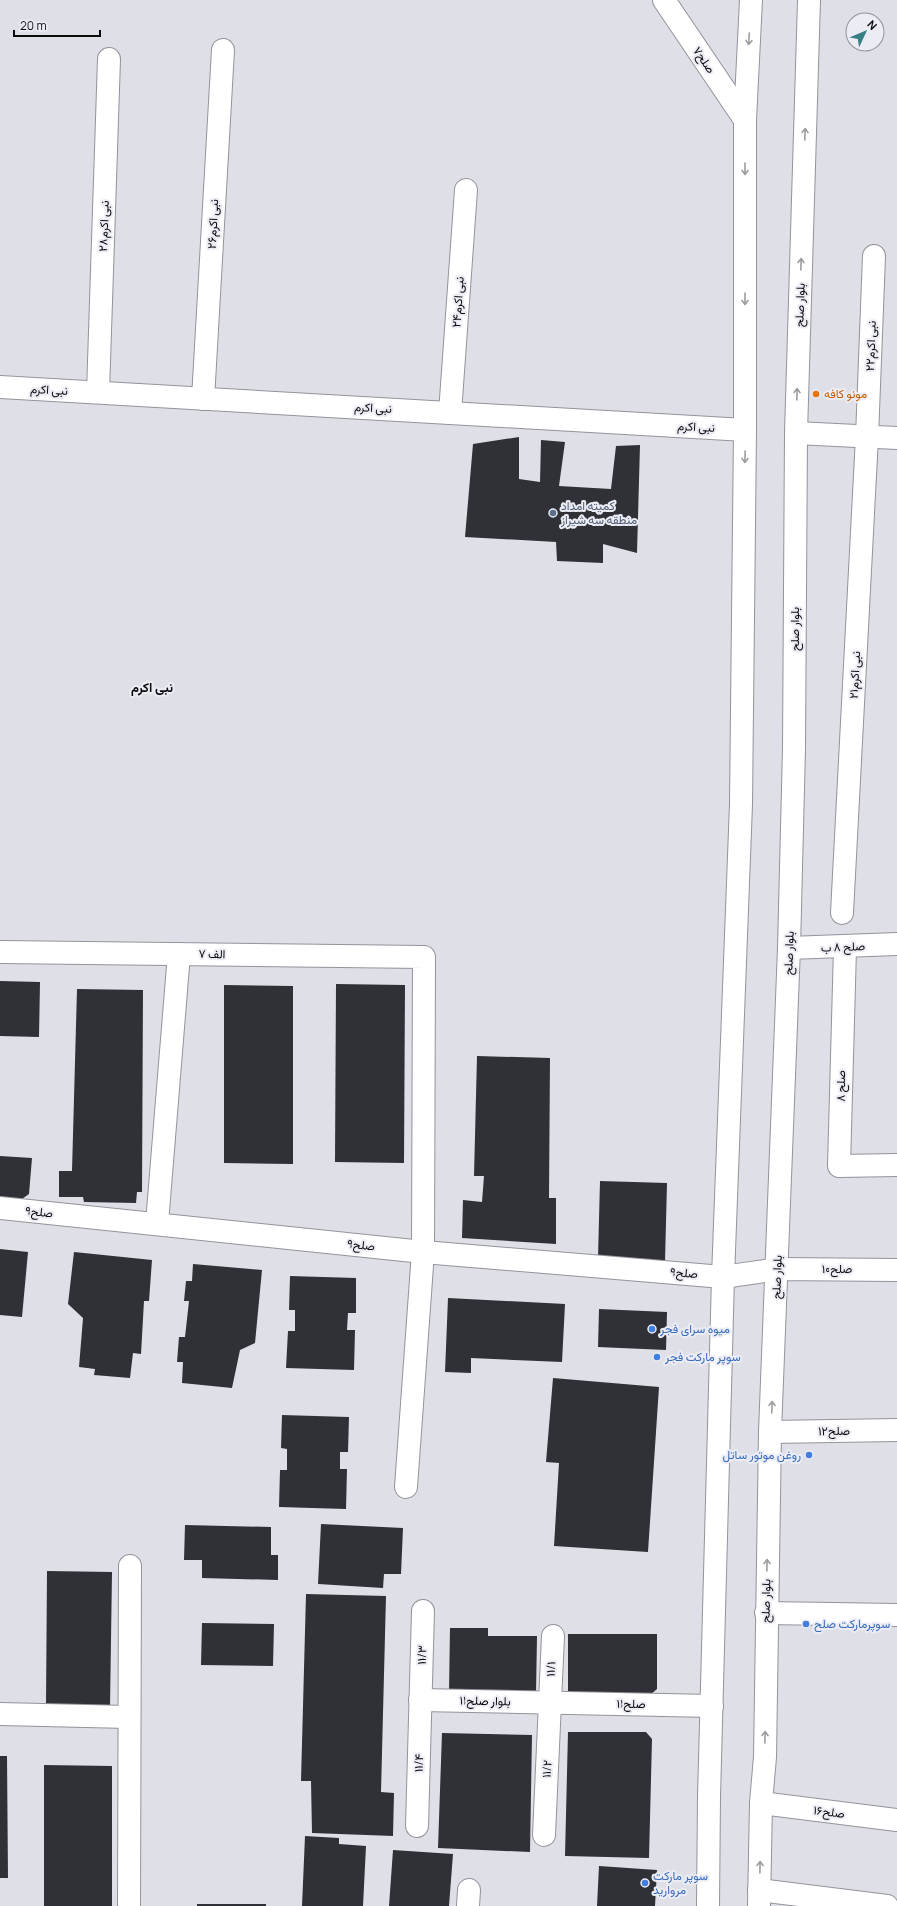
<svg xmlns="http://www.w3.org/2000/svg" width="897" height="1906" viewBox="0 0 897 1906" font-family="Manrope,Vazirmatn,sans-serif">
<rect width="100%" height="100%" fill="#dfdfe8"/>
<!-- building -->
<g fill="#303037">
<polygon points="519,437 519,479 540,482 541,440 565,442 559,486 611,489 616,446 640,445 637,553 603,544 603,563 557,561 556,542 465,537 473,444"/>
<polygon points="0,981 40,982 39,1037 0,1036"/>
<polygon points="336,984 405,985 404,1163 335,1162"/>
<polygon points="224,985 293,986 293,1164 224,1163"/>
<polygon points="77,989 143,990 142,1192 137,1192 136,1203 84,1202 83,1197 59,1197 59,1171 72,1171"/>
<polygon points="477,1056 550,1058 549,1198 556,1198 556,1244 462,1238 463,1200 482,1202 484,1176 474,1176"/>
<polygon points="0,1156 32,1158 29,1194 22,1199 0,1197"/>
<polygon points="600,1181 667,1183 665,1261 598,1258"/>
<polygon points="0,1249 28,1252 22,1317 0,1315"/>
<polygon points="74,1252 152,1260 149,1301 144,1301 141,1354 133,1353 130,1378 94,1375 95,1369 79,1367 83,1318 68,1304"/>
<polygon points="193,1264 262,1270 255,1343 240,1350 232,1388 182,1383 183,1362 177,1362 179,1337 185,1337 189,1301 184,1301 186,1281 192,1281"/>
<polygon points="290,1276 356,1278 356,1313 348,1313 347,1330 355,1330 354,1370 286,1368 288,1331 295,1331 295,1310 289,1310"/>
<polygon points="448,1298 565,1304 562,1362 471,1358 471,1373 445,1372"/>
<polygon points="599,1309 667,1312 666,1350 598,1347"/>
<polygon points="553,1378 659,1387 648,1552 554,1546 559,1463 546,1462"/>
<polygon points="282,1415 349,1417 348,1452 340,1452 340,1469 347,1469 346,1509 279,1507 280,1470 287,1470 287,1449 281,1448"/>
<polygon points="321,1524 403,1528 401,1574 384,1574 383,1588 318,1584"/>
<polygon points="185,1525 271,1527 271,1555 278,1555 278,1580 202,1578 202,1560 184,1560"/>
<polygon points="47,1571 112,1572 110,1707 46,1705"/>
<polygon points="306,1594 386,1596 381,1792 394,1793 393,1836 312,1833 311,1781 301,1781"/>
<polygon points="202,1623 274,1624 273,1666 201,1665"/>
<polygon points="450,1628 488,1628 488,1636 537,1636 536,1694 449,1692"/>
<polygon points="568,1634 657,1634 657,1689 650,1695 568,1694"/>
<polygon points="568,1732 646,1732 652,1739 649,1858 565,1856"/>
<polygon points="442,1733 532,1735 530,1852 438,1848"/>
<polygon points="0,1756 7,1756 8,1878 0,1878"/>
<polygon points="44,1765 112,1766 112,1906 44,1906"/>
<polygon points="305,1836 339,1838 339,1844 366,1846 363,1906 302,1906"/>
<polygon points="393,1850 453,1854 449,1906 389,1906"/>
<polygon points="599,1866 657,1870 655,1906 597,1906"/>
<rect x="197" y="1904" width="69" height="2"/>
</g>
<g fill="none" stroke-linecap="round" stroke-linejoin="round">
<defs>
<g id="street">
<polyline points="664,0 745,120"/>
<polyline points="98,392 109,59"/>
<polyline points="203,399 223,50"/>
<polyline points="450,413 466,190"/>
<polyline points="842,913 867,437 874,256"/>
<polyline points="789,948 897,944"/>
<polyline points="845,948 839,1166 897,1165"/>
<polyline points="0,952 424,957 423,1252 406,1487"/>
<polyline points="0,1208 423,1252 723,1277 778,1269 897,1270"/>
<polyline points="157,1223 179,954"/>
<polyline points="770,1432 897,1430"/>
<polyline points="766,1613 897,1615"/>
<polyline points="420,1700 712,1706"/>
<polyline points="0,1714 129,1717"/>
<polyline points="761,1803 897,1820"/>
<polyline points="417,1826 423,1611"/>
<polyline points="544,1835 553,1636"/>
<polyline points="759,1890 887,1906"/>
<polyline points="129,1906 130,1566"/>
<polyline points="468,1906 469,1890"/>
</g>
<g id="secondary">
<polyline points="0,387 745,430"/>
<polyline points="796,433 897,438"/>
<polyline points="708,1906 709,1797 723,1277 741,804 745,430 745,120 751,0"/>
<polyline points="759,1906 761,1803 765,1757 770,1432 789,948 794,748 796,433 809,0"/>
</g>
</defs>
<!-- street casing -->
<use href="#street" stroke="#93939b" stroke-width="24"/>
<!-- secondary casing -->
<use href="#secondary" stroke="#93939b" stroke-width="24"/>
<!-- street -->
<use href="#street" stroke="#fff" stroke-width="22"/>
<!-- secondary -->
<use href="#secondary" stroke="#fff" stroke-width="22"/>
</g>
<!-- one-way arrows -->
<defs><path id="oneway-shaft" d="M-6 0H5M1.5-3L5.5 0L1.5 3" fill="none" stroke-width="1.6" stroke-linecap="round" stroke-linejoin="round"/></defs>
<g stroke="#9d9d9f">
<use href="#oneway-shaft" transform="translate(749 39) rotate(93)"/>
<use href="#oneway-shaft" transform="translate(805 134) rotate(-88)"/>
<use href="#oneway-shaft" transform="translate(745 169) rotate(90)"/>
<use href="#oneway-shaft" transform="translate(801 264) rotate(-88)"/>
<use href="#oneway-shaft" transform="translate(745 299) rotate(90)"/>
<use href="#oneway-shaft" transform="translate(797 394) rotate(-88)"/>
<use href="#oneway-shaft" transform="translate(745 457) rotate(91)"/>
<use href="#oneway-shaft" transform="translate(772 1407) rotate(-87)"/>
<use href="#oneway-shaft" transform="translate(767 1565) rotate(-89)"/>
<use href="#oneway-shaft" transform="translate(765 1737) rotate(-89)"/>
<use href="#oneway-shaft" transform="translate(760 1867) rotate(-89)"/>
</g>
<!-- markers -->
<circle fill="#e8710a" stroke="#ececf5" stroke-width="1.5" cx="816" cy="394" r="4"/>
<circle fill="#5c6f8a" stroke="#ececf5" stroke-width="1.5" cx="553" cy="513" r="4"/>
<g fill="#3f7fe0" stroke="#ececf5" stroke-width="1.5">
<circle cx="652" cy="1329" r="4"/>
<circle cx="657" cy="1357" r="4"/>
<circle cx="809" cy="1455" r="4"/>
<circle cx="806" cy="1624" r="4"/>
<circle cx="645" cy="1883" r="4"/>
</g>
<g text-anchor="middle" stroke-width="4" stroke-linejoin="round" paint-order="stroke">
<!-- street labels -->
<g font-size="12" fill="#0b0b0e" stroke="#ececf5">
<text transform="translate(704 60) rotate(56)" y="4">صلح۷</text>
<text transform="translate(213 224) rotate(-87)" y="4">نبی اکرم۲۶</text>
<text transform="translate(104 226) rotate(-88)" y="4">نبی اکرم۲۸</text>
<text transform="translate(458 302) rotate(-86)" y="4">نبی اکرم۲۴</text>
<text transform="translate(800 305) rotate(-88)" y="4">بلوار صلح</text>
<text transform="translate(871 346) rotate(-88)" y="4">نبی اکرم۲۲</text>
<text transform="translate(49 390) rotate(3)" y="4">نبی اکرم</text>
<text transform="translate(373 408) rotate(3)" y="4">نبی اکرم</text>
<text transform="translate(696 427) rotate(3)" y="4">نبی اکرم</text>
<text transform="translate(795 629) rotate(-90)" y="4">بلوار صلح</text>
<text transform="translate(855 675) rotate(-87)" y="4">نبی اکرم۲۱</text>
<text transform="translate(843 947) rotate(-2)" y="4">صلح ۸ ب</text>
<text transform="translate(789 953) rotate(-88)" y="4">بلوار صلح</text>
<text transform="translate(212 954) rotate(1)" y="4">۷ الف</text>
<text transform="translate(841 1086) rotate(-89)" y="4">۸ صلح</text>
<text transform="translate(39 1212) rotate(6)" y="4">صلح۹</text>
<text transform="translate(361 1245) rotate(6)" y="4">صلح۹</text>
<text x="837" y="1273">صلح۱۰</text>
<text transform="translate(684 1273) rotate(5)" y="4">صلح۹</text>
<text transform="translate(777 1277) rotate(-88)" y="4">بلوار صلح</text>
<text transform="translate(834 1431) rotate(-1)" y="4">صلح۱۲</text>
<text transform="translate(766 1601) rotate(-89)" y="4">بلوار صلح</text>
<text transform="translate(422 1655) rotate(-88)" y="4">۱۱/۳</text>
<text transform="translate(551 1669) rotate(-88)" y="4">۱۱/۱</text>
<text transform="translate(485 1701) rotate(1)" y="4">بلوار صلح۱۱</text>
<text transform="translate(631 1704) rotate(1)" y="4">صلح۱۱</text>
<text transform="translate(419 1763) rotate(-88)" y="4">۱۱/۴</text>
<text transform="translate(547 1769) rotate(-87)" y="4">۱۱/۲</text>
<text transform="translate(829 1812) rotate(7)" y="4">صلح۱۶</text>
</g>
<!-- food labels -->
<g font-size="12" fill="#c56008" stroke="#ececf5" text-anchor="start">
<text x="824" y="398">مونو کافه</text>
</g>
<!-- service labels -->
<g font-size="12" fill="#4e5e75" stroke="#ececf5" text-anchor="start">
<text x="561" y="510">کمیته امداد<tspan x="561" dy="14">منطقه سه شیراز</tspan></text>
</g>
<!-- shop labels -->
<g font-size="12" fill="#366cbe" stroke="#ececf5" text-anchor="start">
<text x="660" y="1333">میوه سرای فجر</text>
<text x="665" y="1361">سوپر مارکت فجر</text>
<text x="801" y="1459" text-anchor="end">روغن موتور ساتل</text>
<text x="814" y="1628">سوپرمارکت صلح</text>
<text x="653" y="1880">سوپر مارکت<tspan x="653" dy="14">مروارید</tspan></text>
</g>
<!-- neighbourhood labels -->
<g font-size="13" font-weight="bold" fill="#0b0b0e" stroke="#ececf5">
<text x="152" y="692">نبی اکرم</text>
</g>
</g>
<!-- north arrow -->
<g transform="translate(865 32) rotate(46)"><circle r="19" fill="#ececf5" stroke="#929299"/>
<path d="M0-3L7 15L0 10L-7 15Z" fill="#367f85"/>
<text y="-6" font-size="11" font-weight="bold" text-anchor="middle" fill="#0b0b0e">N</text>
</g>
<!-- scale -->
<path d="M14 30v6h86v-6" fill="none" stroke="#0b0b0e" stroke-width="2"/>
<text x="20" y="30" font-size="12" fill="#0b0b0e" stroke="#ececf5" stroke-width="3" paint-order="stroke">20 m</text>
</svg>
